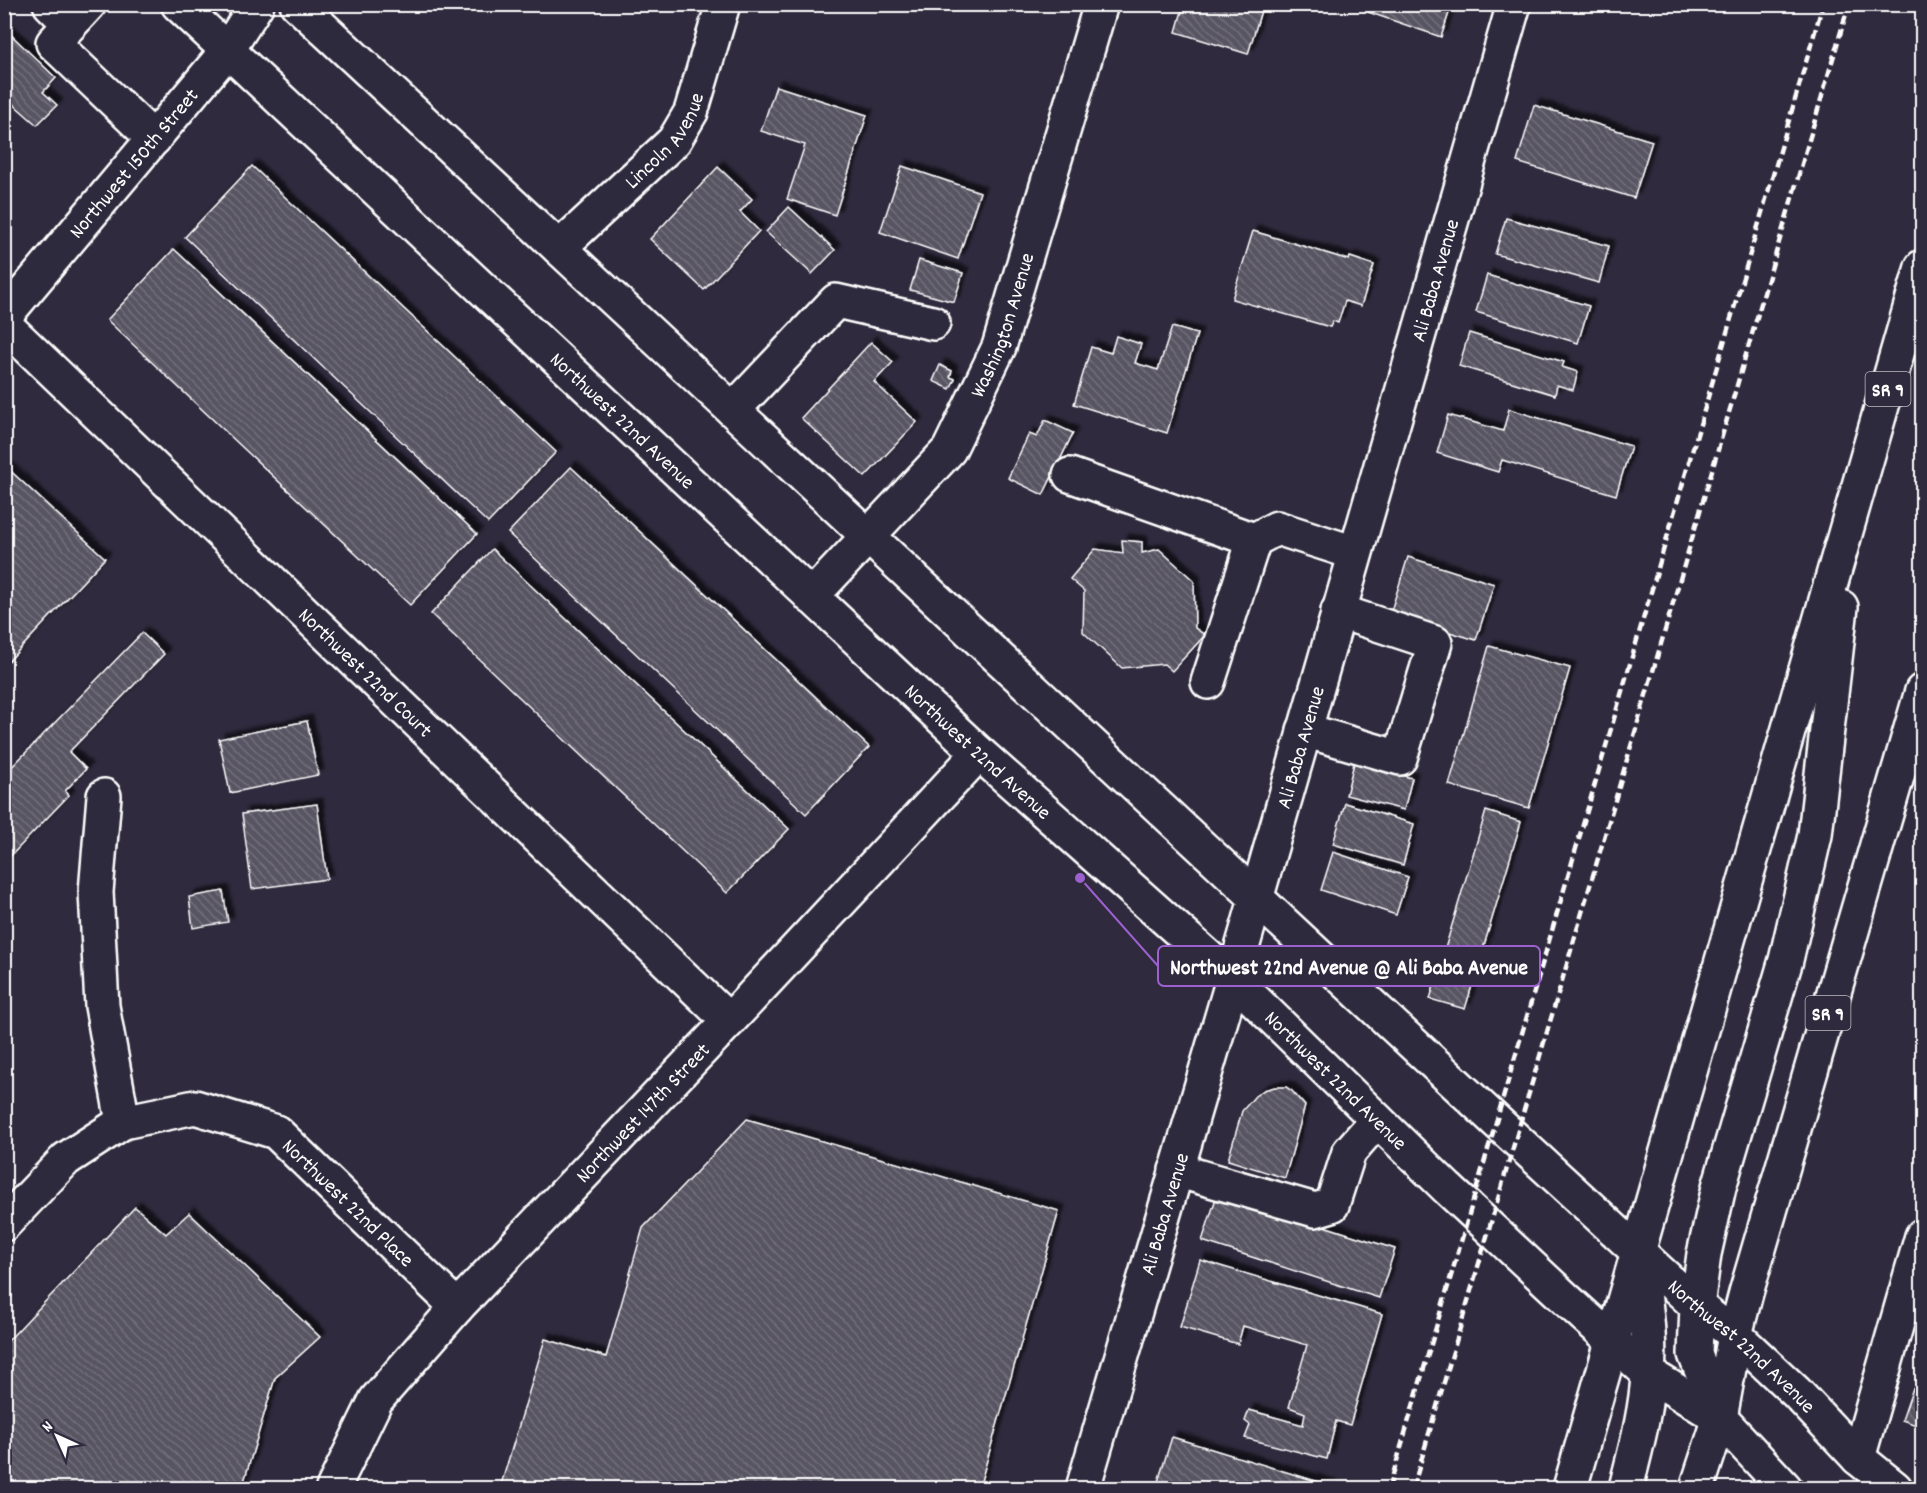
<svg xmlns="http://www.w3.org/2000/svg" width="1927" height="1493" viewBox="0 0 1927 1493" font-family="Dekko,sans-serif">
<defs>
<pattern id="building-back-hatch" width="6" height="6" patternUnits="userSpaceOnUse" patternTransform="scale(1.5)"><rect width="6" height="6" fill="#595564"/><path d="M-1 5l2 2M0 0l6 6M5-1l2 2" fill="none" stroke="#726e7b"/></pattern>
<filter id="shadow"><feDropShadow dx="5.5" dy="-5.5" stdDeviation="1.5" flood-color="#0009"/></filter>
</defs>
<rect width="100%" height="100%" fill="#2f2a3d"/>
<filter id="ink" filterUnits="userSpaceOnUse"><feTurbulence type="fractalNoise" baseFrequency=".0167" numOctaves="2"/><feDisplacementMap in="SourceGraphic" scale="12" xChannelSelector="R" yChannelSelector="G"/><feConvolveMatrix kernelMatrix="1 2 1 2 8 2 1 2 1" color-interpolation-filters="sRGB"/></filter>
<g filter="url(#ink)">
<!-- building -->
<g fill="url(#building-back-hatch)" stroke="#fff" stroke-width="1.5" filter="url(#shadow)">
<polygon points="1184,4 1263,4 1248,54 1176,32"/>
<polygon points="1371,4 1452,4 1441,37 1368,12"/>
<polygon points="7,31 56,78 43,92 57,105 37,125 4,96 4,34"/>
<polygon points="776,86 867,115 835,215 787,199 805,145 761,131"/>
<polygon points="1534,105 1652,141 1634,198 1517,162"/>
<polygon points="252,166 556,452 488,523 185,237"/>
<polygon points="902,166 980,192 958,259 880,232"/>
<polygon points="718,167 752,199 740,212 759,231 704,290 650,239"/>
<polygon points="789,207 835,250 812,274 766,232"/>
<polygon points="1506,218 1609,246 1599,283 1495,254"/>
<polygon points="1253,231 1349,260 1350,257 1374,265 1361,306 1345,301 1338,323 1333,321 1330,327 1232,299"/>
<polygon points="174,249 477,534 410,605 107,320"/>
<polygon points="919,260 963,273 954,302 910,290"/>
<polygon points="1487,275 1589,306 1578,343 1476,312"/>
<polygon points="1172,327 1197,334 1167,433 1074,404 1091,347 1111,353 1116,336 1141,344 1135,363 1158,370"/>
<polygon points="1469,333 1564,362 1562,367 1578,372 1573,390 1557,385 1555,395 1459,366"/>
<polygon points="871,342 893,362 874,382 917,422 865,477 801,418"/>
<polygon points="940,365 952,371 950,377 955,379 950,389 933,381"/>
<polygon points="1509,409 1631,446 1616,495 1502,460 1498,472 1437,453 1448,415 1503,431"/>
<polygon points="1045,420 1073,433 1043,495 1008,478 1029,434 1037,437"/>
<polygon points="4,465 105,558 4,666"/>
<polygon points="571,467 869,747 806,814 508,533"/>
<polygon points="1122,540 1142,542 1142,553 1159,549 1194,581 1195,628 1205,635 1172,671 1164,664 1122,668 1083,632 1084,591 1070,579 1095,549 1123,553"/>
<polygon points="492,549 789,829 727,893 431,614"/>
<polygon points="1408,557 1494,584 1476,640 1390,614"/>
<polygon points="142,633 164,654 69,752 86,769 65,791 69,795 4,863 4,775"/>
<polygon points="1489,646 1570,668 1529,808 1449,785"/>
<polygon points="307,721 318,775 230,793 219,739"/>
<polygon points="1354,763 1412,778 1404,810 1346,795"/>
<polygon points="1345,803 1414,824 1403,865 1333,844"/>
<polygon points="317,804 327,879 252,889 242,814"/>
<polygon points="1486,811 1521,822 1465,1009 1430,999"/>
<polygon points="1333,852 1408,877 1396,915 1321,890"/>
<polygon points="223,891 228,922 193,928 189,897"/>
<polygon points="1275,1087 1286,1087 1292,1091 1305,1106 1285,1178 1228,1160 1242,1111 1255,1096 1264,1090"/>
<polygon points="747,1119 1059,1211 979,1488 500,1488 545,1339 606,1357 643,1228"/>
<polygon points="1218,1192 1395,1249 1379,1298 1202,1241"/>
<polygon points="135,1207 166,1234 189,1213 320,1337 275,1378 242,1488 4,1488 4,1345"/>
<polygon points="1200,1260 1382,1314 1350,1425 1336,1421 1327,1459 1245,1438 1250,1425 1245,1421 1249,1410 1303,1425 1305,1413 1289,1407 1307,1345 1243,1326 1238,1344 1180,1327"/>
<polygon points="1913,1388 1922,1392 1922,1427 1902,1420"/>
<polygon points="1172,1437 1332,1486 1331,1488 1156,1488"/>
</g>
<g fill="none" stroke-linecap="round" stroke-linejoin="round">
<defs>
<g id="minor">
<polyline points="50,4 70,24"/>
<polyline points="89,4 53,43 154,139"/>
<path id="s1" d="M559,248L674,141L691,112L723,4"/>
<path id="s2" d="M4,317L227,51L257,4"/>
<path id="s3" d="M4,324L729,1021"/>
<polyline points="733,410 836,301 933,323"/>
<polyline points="1070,475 1254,540 1208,682"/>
<polyline points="1254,540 1277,528 1355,553"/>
<path id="s4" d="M811,597L949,450L999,347L1101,4"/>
<polyline points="1304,730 1400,758 1435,643 1338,611"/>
<polyline points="104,796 96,892 102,1006 123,1122"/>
<polyline points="1176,1170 1315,1210 1332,1205 1349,1152 1377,1120"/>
<path id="s5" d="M4,1224L66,1159L123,1122L195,1107L276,1132L457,1307"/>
<polyline points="1858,1458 1922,1236"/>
<path id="s6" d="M333,1488L376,1400L457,1307L729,1021L979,753"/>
<path id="s7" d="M1083,1488L1233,979L1514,4"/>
</g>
<g id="major">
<path id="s8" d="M178,4L979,753L1233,979L1447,1188L1566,1299L1649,1374L1720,1418L1785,1488"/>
<path id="s9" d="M297,4L1497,1122L1697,1306L1735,1335L1796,1392L1858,1458L1895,1488"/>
<polyline points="1720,1418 1695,1354 1697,1306 1704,1254 1719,1187 1786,960 1815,835 1841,607"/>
<polyline points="1570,1488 1922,267"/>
<path d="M1626,1488C1635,1451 1646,1413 1648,1375C1651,1339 1645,1303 1641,1268"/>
<polyline points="1697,1488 1720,1418 1735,1335 1746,1293 1922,691"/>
</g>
</defs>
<!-- minor casing -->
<use href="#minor" stroke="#fff" stroke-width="38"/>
<!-- major casing -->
<use href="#major" stroke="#fff" stroke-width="38"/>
<!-- minor -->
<use href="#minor" stroke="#2f2a3d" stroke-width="33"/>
<!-- major -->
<use href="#major" stroke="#2f2a3d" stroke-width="33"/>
<!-- rail -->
<g stroke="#fff" stroke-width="4.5" stroke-dasharray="9 4.5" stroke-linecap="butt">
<polyline points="1389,1488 1823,4"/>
<polyline points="1413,1488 1849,4"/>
</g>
</g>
</g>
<g text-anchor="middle" stroke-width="5" stroke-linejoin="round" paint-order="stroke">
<!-- shield labels -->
<g fill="#2f2a3d" stroke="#c1bfc5" stroke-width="1.5">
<rect x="1865.5" y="372" width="45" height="34" rx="4.5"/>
<rect x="1805.5" y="996" width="45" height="34" rx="4.5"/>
</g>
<g font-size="20" font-weight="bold" fill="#fff">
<text x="1888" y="396">SR 9</text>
<text x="1828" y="1020">SR 9</text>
</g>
<!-- street labels -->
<g font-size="21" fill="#fff" stroke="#2f2a3d">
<text dy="7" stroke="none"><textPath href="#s1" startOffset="152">Lincoln Avenue</textPath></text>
<text dy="7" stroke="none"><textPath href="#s2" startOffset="201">Northwest 150th Street</textPath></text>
<text dy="7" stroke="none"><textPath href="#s7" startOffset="1258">Ali Baba Avenue</textPath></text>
<text dy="7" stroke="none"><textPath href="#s4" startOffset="338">Washington Avenue</textPath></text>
<text dy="7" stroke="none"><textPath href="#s8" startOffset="609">Northwest 22nd Avenue</textPath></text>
<text dy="7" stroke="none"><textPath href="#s3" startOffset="502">Northwest 22nd Court</textPath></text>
<text dy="7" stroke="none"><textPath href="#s7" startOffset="772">Ali Baba Avenue</textPath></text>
<text dy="7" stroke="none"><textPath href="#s8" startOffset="1095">Northwest 22nd Avenue</textPath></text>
<text dy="7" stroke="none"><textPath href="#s8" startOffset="1581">Northwest 22nd Avenue</textPath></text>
<text dy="7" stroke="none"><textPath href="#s6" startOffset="490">Northwest 147th Street</textPath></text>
<text dy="7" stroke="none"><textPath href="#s5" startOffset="417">Northwest 22nd Place</textPath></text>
<text dy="7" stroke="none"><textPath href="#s7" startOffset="286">Ali Baba Avenue</textPath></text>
<text dy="7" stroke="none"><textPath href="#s9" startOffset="1972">Northwest 22nd Avenue</textPath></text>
</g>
</g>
<!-- callouts -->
<path fill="none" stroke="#9c61cf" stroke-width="2" d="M1080 878L1158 966"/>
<circle fill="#9c61cf" stroke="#2f2a3d" stroke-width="2" cx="1080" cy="878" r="6"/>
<rect fill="#2f2a3d" stroke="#9c61cf" stroke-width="2" x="1158" y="946" width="382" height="40" rx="6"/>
<g font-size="22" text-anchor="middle" font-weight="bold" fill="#fff">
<text x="1349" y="974">Northwest 22nd Avenue @ Ali Baba Avenue</text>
</g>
<!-- margin -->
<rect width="1927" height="1493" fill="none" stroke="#2f2a3d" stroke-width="24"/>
<rect x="12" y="12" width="1903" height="1469" fill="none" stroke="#fff" stroke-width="2" filter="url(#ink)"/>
<!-- north arrow -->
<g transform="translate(57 1436) rotate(315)" stroke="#2f2a3d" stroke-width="4.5" paint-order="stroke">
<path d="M0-4.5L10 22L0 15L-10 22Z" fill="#ffffff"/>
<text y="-9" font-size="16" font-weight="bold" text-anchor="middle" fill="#ffffff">N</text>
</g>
</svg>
